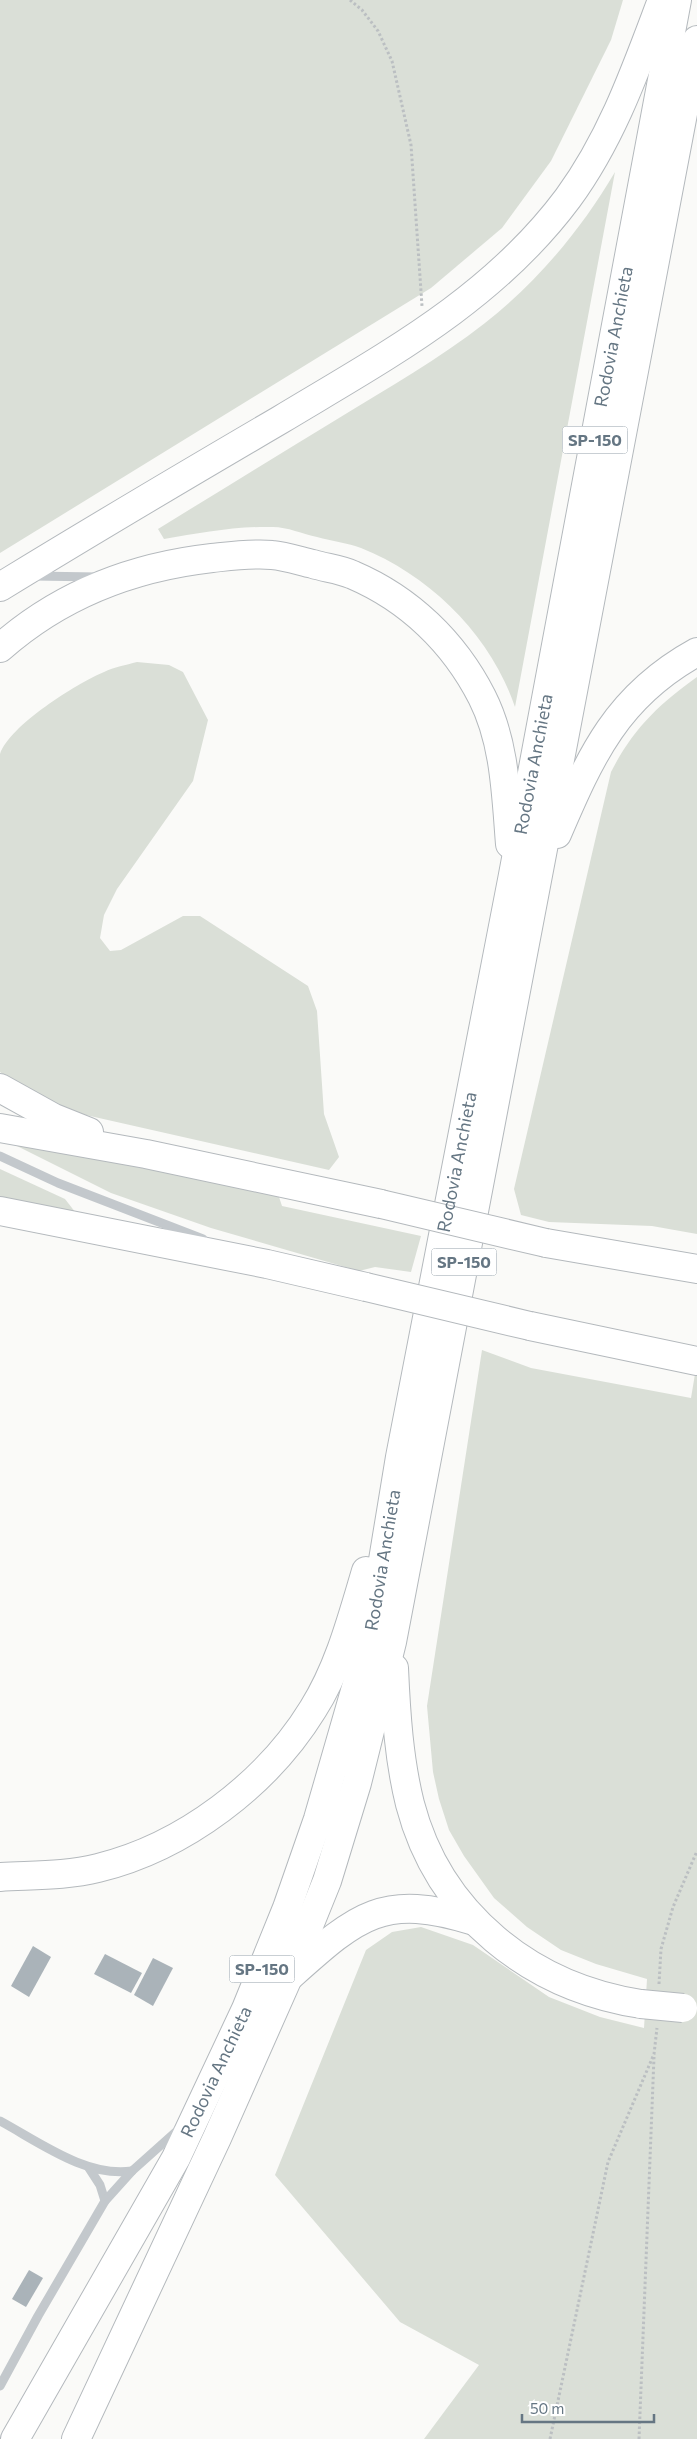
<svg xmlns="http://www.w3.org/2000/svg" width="697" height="2439" viewBox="0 0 697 2439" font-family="Commissioner,sans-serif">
<rect width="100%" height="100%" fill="#fafaf8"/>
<!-- green -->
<g fill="#dadfd7">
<polygon points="0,0 623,0 611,40 551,161 502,228 431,288 0,553"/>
<path d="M615,172L515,707C491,636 431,576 361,548C348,543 332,541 317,537C303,534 287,527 273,527C236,526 200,533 164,539L158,529C218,492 278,455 339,418C388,388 439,359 485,323C537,282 581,230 615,172Z"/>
<path d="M137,662L169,665L183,672L208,720L193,781L117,889L104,915L100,938L110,951L121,950L183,916H200L308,986L317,1011L324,1114L339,1157L329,1170L68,1111L21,1087L0,1072V754C10,725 76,684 104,672C114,667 126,665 137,662Z"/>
<path d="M697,677V1234L652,1226L549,1222L521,1215L514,1189L611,772C633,729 659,704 697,677Z"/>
<polygon points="11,1143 278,1194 282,1206 421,1236 411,1272 375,1267 359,1271 211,1228 111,1193"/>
<polygon points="0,1169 65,1199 79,1217 0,1201"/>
<polygon points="482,1350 531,1368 691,1398 697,1362 697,2439 424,2439 479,2365 400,2322 275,2175 366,1950 392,1932 421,1927 473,1945 549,1997 600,2017 644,2028 647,1979 596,1964 561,1950 527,1927 494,1898 464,1856 449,1830 439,1799 433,1772 427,1706"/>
</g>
<!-- building -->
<g fill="#aab3b9">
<polygon points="33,1946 51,1957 29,1997 11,1986"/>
<polygon points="105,1954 142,1973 131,1993 94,1974"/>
<polygon points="153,1958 173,1968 153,2006 134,1995"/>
<polygon points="29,2270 43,2278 26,2307 12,2299"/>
</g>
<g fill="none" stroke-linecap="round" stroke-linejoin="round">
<defs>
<g id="highway">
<path d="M0,587C93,530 186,475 280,420C386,356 492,300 568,198C612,138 636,69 662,0"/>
<path d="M0,648C61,594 132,567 212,558C231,556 253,553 272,555C285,556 300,561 313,564C326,568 340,569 353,575C409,599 454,642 482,697C505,742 506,795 510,844"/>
<path d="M557,834C591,755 617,696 697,652"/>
<polyline points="0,1088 54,1118 89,1132"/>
<polyline points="0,1128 146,1154 381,1204"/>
<polyline points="0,1211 267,1264 366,1287"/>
<polyline points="546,1243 697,1269"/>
<polyline points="530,1326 697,1361"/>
<path d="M394,1668C396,1714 399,1760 410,1804C439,1915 531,1987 641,2004"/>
<path d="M0,1877C33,1875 66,1876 98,1868C184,1847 267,1784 313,1709C339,1668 352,1618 366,1571"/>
<path d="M291,1975C357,1916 383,1892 474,1921"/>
<path id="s1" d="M15,2439L176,2158L246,2009L287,1908L318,1819L370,1639L400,1457L512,880L677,0"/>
<polyline points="76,2439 217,2138 287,1980 327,1881 357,1783 392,1642 697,40"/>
</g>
</defs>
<!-- highway casing -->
<use href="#highway" stroke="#b4b9bd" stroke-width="30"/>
<!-- path -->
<g stroke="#bbbfc2" stroke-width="3" stroke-dasharray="2.5 2.5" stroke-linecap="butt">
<polyline points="350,0 362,10 378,31 392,61 411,145 422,306"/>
<polyline points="659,1984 661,1949 673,1907 697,1851"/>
<polyline points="550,2439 608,2162 654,2054 657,2028"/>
<polyline points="639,2439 654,2057"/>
</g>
<!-- lane -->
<g stroke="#c3c8cc" stroke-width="9">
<polyline points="33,576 98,577"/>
<polyline points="0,1156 58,1183 203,1239"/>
<path d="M0,2121C39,2142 87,2178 132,2171"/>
<polyline points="89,2168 100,2185 105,2201"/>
<polyline points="0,2386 38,2316 105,2201 132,2171 179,2129"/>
</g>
<!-- highway -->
<use href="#highway" stroke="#fff" stroke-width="28"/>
<defs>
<g id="highway-bridge">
<polyline points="381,1204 546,1243"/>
<polyline points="366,1287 530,1326"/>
<polyline points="641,2004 683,2008"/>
</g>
</defs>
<!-- highway-bridge casing -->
<use href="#highway-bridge" stroke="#b4b9bd" stroke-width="30" stroke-linecap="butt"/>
<!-- highway-bridge -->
<use href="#highway-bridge" stroke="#fff" stroke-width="28"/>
</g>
<g text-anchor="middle" stroke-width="5" stroke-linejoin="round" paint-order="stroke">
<!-- shield labels -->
<g fill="#fff" stroke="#939fa8" stroke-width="1">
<rect x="562.5" y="426.5" width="65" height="27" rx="4"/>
<rect x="431.5" y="1248.5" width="65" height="27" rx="4"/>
<rect x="229.5" y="1955.5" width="65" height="27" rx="4"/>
</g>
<g font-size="16" font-weight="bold" fill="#657683">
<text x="595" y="446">SP-150</text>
<text x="464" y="1268">SP-150</text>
<text x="262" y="1975">SP-150</text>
</g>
<!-- street labels -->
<g font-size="18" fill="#657683" stroke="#fff">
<text dy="6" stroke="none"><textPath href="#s1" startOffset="2204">Rodovia Anchieta</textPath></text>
<text dy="6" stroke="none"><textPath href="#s1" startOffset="1769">Rodovia Anchieta</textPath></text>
<text dy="6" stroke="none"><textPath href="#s1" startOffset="1364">Rodovia Anchieta</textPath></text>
<text dy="6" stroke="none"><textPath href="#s1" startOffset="959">Rodovia Anchieta</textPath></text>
<text dy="6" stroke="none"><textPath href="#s1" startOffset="419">Rodovia Anchieta</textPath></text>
</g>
</g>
<!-- scale -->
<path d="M522 2414v8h132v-8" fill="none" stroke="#657683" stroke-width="2.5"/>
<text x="530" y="2414" font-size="15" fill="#657683" stroke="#ffffff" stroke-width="4" paint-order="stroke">50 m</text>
</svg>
